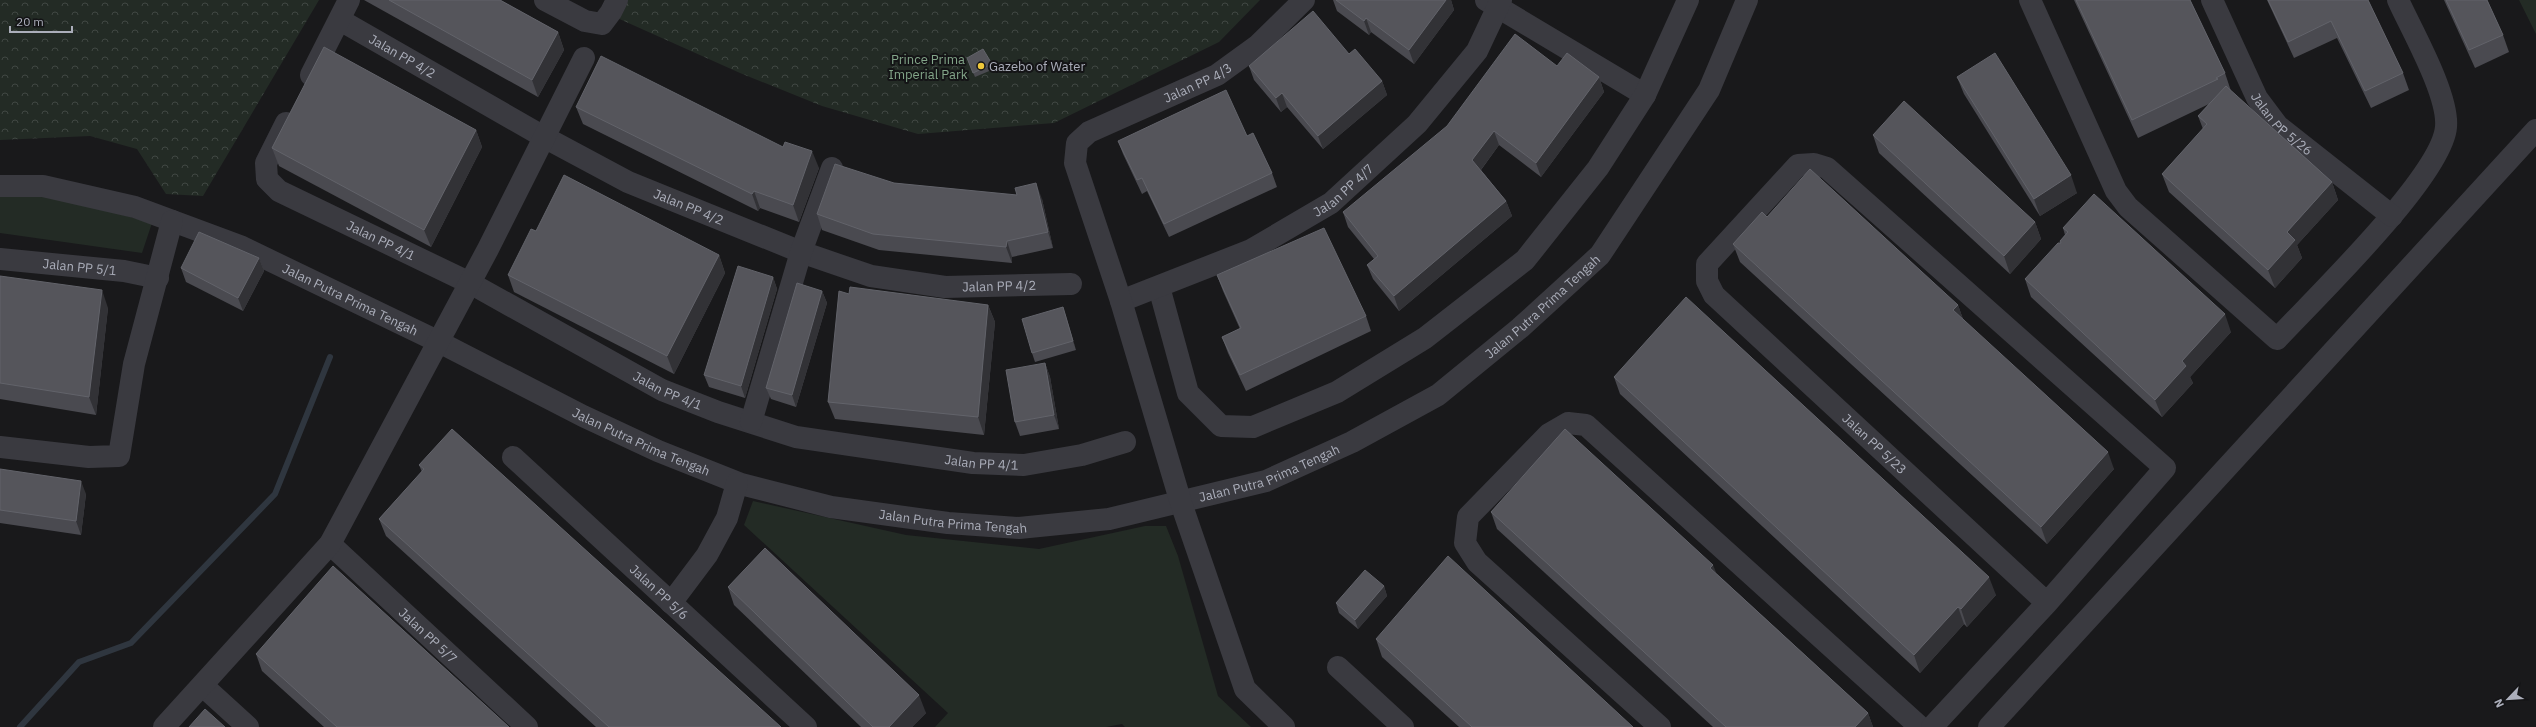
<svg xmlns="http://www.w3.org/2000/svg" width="2536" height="727" viewBox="0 0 2536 727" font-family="'IBM Plex Sans',sans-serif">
<defs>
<pattern id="forest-crowns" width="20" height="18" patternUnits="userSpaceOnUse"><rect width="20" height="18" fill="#232b25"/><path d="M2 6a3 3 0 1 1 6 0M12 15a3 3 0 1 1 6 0" fill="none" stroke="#404743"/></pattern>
</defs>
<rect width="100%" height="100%" fill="#19191b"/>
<!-- green -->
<g fill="#232b25">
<polygon points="2519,0 2536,0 2536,34"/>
<polygon points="0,193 49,194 152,223 142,253 0,233"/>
<polygon points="753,501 906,535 1039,549 1145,526 1166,526 1178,556 1218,696 1251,727 1125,727 1122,724 1106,727 935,727 948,713 744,525"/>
</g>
<!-- forest -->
<g fill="url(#forest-crowns)">
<polygon points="0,0 319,0 203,196 166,194 137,149 90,136 0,140"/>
<polygon points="622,0 1260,0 1219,42 1054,123 918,134 822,106 740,73 615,17"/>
</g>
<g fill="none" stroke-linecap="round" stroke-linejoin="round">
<!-- stream -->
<polyline stroke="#2f363f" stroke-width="6" points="20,727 79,662 131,643 275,494 330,357"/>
<!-- minor -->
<g stroke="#3a3a40" stroke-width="22">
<polyline points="545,0 585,21 602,24 611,12 617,0"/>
<polyline points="1486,0 1645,95"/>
<path d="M2030,0L2116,191L2128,207L2277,339C2314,299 2442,176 2446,127C2449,95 2412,31 2398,0"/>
<path id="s1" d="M2212,0L2257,98L2278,126L2392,216"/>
<path id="s2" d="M340,20L544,137L628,182L801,252L871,276L945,287L1071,284"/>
<polyline points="311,75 349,0"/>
<path id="s3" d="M286,123L266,163L267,179L279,191L470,283L662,390L718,412L796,437L973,463L1024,465L1082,455L1125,442"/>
<path id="s4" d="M0,186H43L135,207L240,246L437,341L583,416L658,451L741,484L831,507L948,523L1019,528L1109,519L1266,481L1352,442L1438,395L1520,328L1600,255L1709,90L1747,0"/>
<path id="s5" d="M0,259L124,271L158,278"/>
<polyline points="1159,287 1188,393 1221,426 1253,427 1337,392 1425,338 1525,260 1598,168 1645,95 1688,0"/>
<path id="s6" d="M1121,301L1251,250L1331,203L1417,124L1477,51L1501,0"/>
<polyline points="751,422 801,252 832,168"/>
<polyline points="0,447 89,457 119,456 134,364 172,221"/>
<path id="s7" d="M513,457L806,727"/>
<path id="s8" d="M330,544L527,727"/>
<polyline points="671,603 707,555 727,518 737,483"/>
<polyline points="1338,667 1403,727"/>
<polyline points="203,686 248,727"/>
<polyline points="164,727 330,544 488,249 584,58"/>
<path id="s9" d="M1284,727L1245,689L1181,503L1121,301L1075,163L1077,143L1089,132L1217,75L1257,46L1304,0"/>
<polyline points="1660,727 1477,562 1465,543 1468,517 1549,434 1568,423 1586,425 1920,727"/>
<path id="s10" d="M1932,727L2047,603L2165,468L1827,168L1814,164L1798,165L1707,264V281L1714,295L2047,603"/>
<polyline points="1989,727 2536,130"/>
</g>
</g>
<!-- wall -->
<g fill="#4a4a50">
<polygon points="364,0 500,0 558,32 564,50 538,97"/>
<polygon points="1333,0 1451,0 1454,10 1414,64 1371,32 1369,35 1337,11"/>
<polygon points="2074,0 2190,0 2225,73 2231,91 2332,182 2338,200 2297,245 2302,258 2275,288 2169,192 2162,174 2203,129 2198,116 2209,104 2138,138"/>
<polygon points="2267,0 2368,0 2403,73 2409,90 2371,108 2337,38 2294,58"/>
<polygon points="2444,0 2487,0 2503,35 2509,52 2475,68"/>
<polygon points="1349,54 1382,81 1387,95 1323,149 1287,107 1281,112 1254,80 1249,66"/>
<polygon points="967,58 992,64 994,69 975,77"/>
<polygon points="1557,66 1599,77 1604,92 1541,177 1499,145 1481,170 1506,201 1512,216 1399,311 1373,279 1367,265 1374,259 1348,227 1343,212"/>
<polygon points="1957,77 2077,193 2040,216 1964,94"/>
<polygon points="576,107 819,168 799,222 760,208 758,211 583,124"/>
<polygon points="476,130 482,147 431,247 279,166 272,148"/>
<polygon points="1873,135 2035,222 2041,239 2010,274 1879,153"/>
<polygon points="1247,136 1272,173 1277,187 1169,237 1147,191 1142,194 1123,154 1118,141"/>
<polygon points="894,183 1042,199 1053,248 1012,257 1012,263 879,250 822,230 817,214"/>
<polygon points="1767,217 1958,305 1963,319 2114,469 2047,544 1740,262 1733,244"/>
<polygon points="2063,228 2231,332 2190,377 2193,383 2162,417 2031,297 2025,279 2061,243 2060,241 2065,235"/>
<polygon points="536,231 719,255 725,273 674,374 514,292 508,275"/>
<polygon points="259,258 264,271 243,311 186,282 181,268"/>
<polygon points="1217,275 1366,316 1371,331 1246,391 1228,353 1222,337 1240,329 1223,291"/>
<polygon points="0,276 108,308 96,415 0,399"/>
<polygon points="773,277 777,289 745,398 709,387 704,375"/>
<polygon points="822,291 827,303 796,407 771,399 766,388"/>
<polygon points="849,294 988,305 995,322 984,435 835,419 828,402"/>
<polygon points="1063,307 1076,350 1035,362 1032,353"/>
<polygon points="1045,363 1050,377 1059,429 1020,436 1015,422"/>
<polygon points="1614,377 1996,595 1967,627 1964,624 1920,673 1620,394"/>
<polygon points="419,465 781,727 596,727 386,536 379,519 422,472"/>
<polygon points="0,469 86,494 81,535 0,523"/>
<polygon points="1491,512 1717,574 1868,713 1873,727 1713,727 1497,529"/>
<polygon points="1384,586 1387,596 1358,629 1339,613 1336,603"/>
<polygon points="728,587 926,713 912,727 861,727 734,605"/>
<polygon points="1376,639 1633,727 1459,727 1382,657"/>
<polygon points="256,654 509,727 324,727 262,671"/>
</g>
<!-- shaded-wall -->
<g fill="#323236">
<polygon points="1446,0 1451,0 1454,10 1414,64 1409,50"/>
<polygon points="1366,18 1371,32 1369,35 1364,21"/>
<polygon points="558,32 564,50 538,97 532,80"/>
<polygon points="1599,77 1604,92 1541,177 1536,163"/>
<polygon points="1382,81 1387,95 1323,149 1318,136"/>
<polygon points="1282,93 1287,107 1281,112 1276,98"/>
<polygon points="476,130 482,147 431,247 424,230"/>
<polygon points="1494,131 1499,145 1477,175 1472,160"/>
<polygon points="812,151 819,168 799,222 793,205"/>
<polygon points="2071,175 2077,193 2040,216 2034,199"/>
<polygon points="2332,182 2338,200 2297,245 2302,258 2275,288 2268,270 2287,232"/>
<polygon points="1036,183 1042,199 1053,248 1048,232"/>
<polygon points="754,191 760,208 758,211 752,194"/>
<polygon points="1506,201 1512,216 1399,311 1394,296"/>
<polygon points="2035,222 2041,239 2010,274 2004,256"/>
<polygon points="1007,241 1012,257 1012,263 1006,247"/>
<polygon points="719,255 725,273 674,374 667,356"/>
<polygon points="259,258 264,271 243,311 238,298"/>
<polygon points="773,277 777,289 745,398 741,386"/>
<polygon points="102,290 108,308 96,415 89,397"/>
<polygon points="822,291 827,303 796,407 792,395"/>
<polygon points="988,305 995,322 984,435 978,417"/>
<polygon points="1958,305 1964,322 1953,310"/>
<polygon points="1063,307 1066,316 1076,350 1073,341"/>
<polygon points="2225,314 2231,332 2190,377 2193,383 2162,417 2155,400 2182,361"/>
<polygon points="1045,363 1050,377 1059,429 1054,415"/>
<polygon points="2108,452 2114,469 2047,544 2041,527"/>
<polygon points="81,481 86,494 81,535 76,521"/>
<polygon points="1713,565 1720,582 1710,568"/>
<polygon points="1989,577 1996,595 1967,627 1961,609"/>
<polygon points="1384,586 1387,596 1358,629 1355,620"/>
<polygon points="1958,607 1964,624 1920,673 1914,655"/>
<polygon points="919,695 926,713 912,727 889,727"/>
<polygon points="1868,713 1873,727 1855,727"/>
</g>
<!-- building -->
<g fill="#55555b" stroke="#62636a">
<polygon points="389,0 500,0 558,32 532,80"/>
<polygon points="1336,0 1446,0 1409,50 1366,18 1364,21"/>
<polygon points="2076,0 2190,0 2225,73 2216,78 2218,79 2132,120"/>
<polygon points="2268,0 2368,0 2403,73 2365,91 2331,21 2288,42"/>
<polygon points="2446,0 2487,0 2503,35 2469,50"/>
<polygon points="1313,11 1349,54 1355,49 1382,81 1318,136 1282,93 1276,98 1249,66"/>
<polygon points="1515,34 1557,66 1567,53 1599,77 1536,163 1494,131 1472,160 1506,201 1394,296 1367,265 1378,256 1343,212 1447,126"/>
<polygon points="324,47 476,130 424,230 272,148"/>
<polygon points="983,49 992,64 973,73 967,58"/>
<polygon points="1995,53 2071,175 2034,199 1957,77"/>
<polygon points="601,56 783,147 785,142 812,151 793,205 754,191 752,194 576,107"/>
<polygon points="2226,86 2332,182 2287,232 2295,240 2268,270 2162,174 2207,124 2198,116"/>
<polygon points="1226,90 1247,136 1253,133 1272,173 1164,224 1142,178 1137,180 1118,141"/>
<polygon points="1904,101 2035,222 2004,256 1873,135"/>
<polygon points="835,164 894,183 1017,195 1015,188 1036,183 1048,232 1007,241 1006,247 873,234 817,214"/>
<polygon points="1810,169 1958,305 1953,310 2108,452 2041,527 1733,244 1762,212 1767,217"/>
<polygon points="564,175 719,255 667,356 508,275 531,229 536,231"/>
<polygon points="2094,194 2225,314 2182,361 2186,366 2155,400 2025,279 2058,243 2061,243 2060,241 2068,232 2063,228"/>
<polygon points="1324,228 1366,316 1240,375 1222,337 1241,328 1217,275"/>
<polygon points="199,232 259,258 238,298 181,268"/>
<polygon points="738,266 773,277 741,386 704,375"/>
<polygon points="0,276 102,290 89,397 0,383"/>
<polygon points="797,283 822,291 792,395 766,388"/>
<polygon points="850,287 988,305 978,417 828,402 839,291 849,294"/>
<polygon points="1686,297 1989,577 1961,609 1958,607 1914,655 1614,377"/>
<polygon points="1063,307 1073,341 1032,353 1022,319"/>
<polygon points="1045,363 1054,415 1015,422 1006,370"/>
<polygon points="452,429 781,727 609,727 379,519 424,469 419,465"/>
<polygon points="1565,429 1713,565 1710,568 1868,713 1855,727 1726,727 1491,512"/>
<polygon points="0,469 81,481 76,521 0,510"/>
<polygon points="765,548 919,695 889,727 873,727 728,587"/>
<polygon points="1448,556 1633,727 1472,727 1376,639"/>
<polygon points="333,566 509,727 337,727 256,654"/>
<polygon points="1365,570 1384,586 1355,620 1336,603"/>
<polygon points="205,709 225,727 189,727"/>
</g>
<!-- markers -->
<circle fill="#f1c93b" stroke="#141416" stroke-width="1.5" cx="981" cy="66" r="4"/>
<g text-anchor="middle" stroke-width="4" stroke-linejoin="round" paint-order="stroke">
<!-- street labels -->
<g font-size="13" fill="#abaeba" stroke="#141416">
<text dy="5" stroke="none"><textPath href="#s2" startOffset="72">Jalan PP 4/2</textPath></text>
<text dy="5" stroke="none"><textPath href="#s9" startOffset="763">Jalan PP 4/3</textPath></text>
<text dy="5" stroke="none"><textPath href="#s1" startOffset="144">Jalan PP 5/26</textPath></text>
<text dy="5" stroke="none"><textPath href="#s6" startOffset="250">Jalan PP 4/7</textPath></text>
<text dy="5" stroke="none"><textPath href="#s2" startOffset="396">Jalan PP 4/2</textPath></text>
<text dy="5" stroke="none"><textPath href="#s3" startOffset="191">Jalan PP 4/1</textPath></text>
<text dy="5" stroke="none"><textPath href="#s5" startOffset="80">Jalan PP 5/1</textPath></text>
<text dy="5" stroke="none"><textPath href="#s2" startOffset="720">Jalan PP 4/2</textPath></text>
<text dy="5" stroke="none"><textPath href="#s4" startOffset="372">Jalan Putra Prima Tengah</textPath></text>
<text dy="5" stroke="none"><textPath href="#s4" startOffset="1668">Jalan Putra Prima Tengah</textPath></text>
<text dy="5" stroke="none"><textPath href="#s3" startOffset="515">Jalan PP 4/1</textPath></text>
<text dy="5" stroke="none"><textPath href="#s4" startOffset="696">Jalan Putra Prima Tengah</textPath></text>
<text dy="5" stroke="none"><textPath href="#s10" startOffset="1216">Jalan PP 5/23</textPath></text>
<text dy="5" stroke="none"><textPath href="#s3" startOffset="839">Jalan PP 4/1</textPath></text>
<text dy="5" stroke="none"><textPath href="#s4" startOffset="1344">Jalan Putra Prima Tengah</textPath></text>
<text dy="5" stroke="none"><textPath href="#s4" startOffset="1020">Jalan Putra Prima Tengah</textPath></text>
<text dy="5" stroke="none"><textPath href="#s7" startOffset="199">Jalan PP 5/6</textPath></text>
<text dy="5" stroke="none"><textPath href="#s8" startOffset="134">Jalan PP 5/7</textPath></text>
</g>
<!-- park labels -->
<g font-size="13" fill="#83a589" stroke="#141416">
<text x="928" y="64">Prince Prima<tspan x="928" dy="15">Imperial Park</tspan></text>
</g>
<!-- poi labels -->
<g font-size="13" fill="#abaeba" stroke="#141416" text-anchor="start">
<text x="989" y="71">Gazebo of Water</text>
</g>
</g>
<!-- north arrow -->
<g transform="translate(2508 699) rotate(245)" stroke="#141416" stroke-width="3" paint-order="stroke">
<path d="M0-3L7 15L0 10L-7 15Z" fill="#abaeba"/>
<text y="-6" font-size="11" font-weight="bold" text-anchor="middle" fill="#abaeba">N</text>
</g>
<!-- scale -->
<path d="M10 26v6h62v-6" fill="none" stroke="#abaeba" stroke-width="2"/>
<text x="16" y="26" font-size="12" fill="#abaeba" stroke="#141416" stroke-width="3" paint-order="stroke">20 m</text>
</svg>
